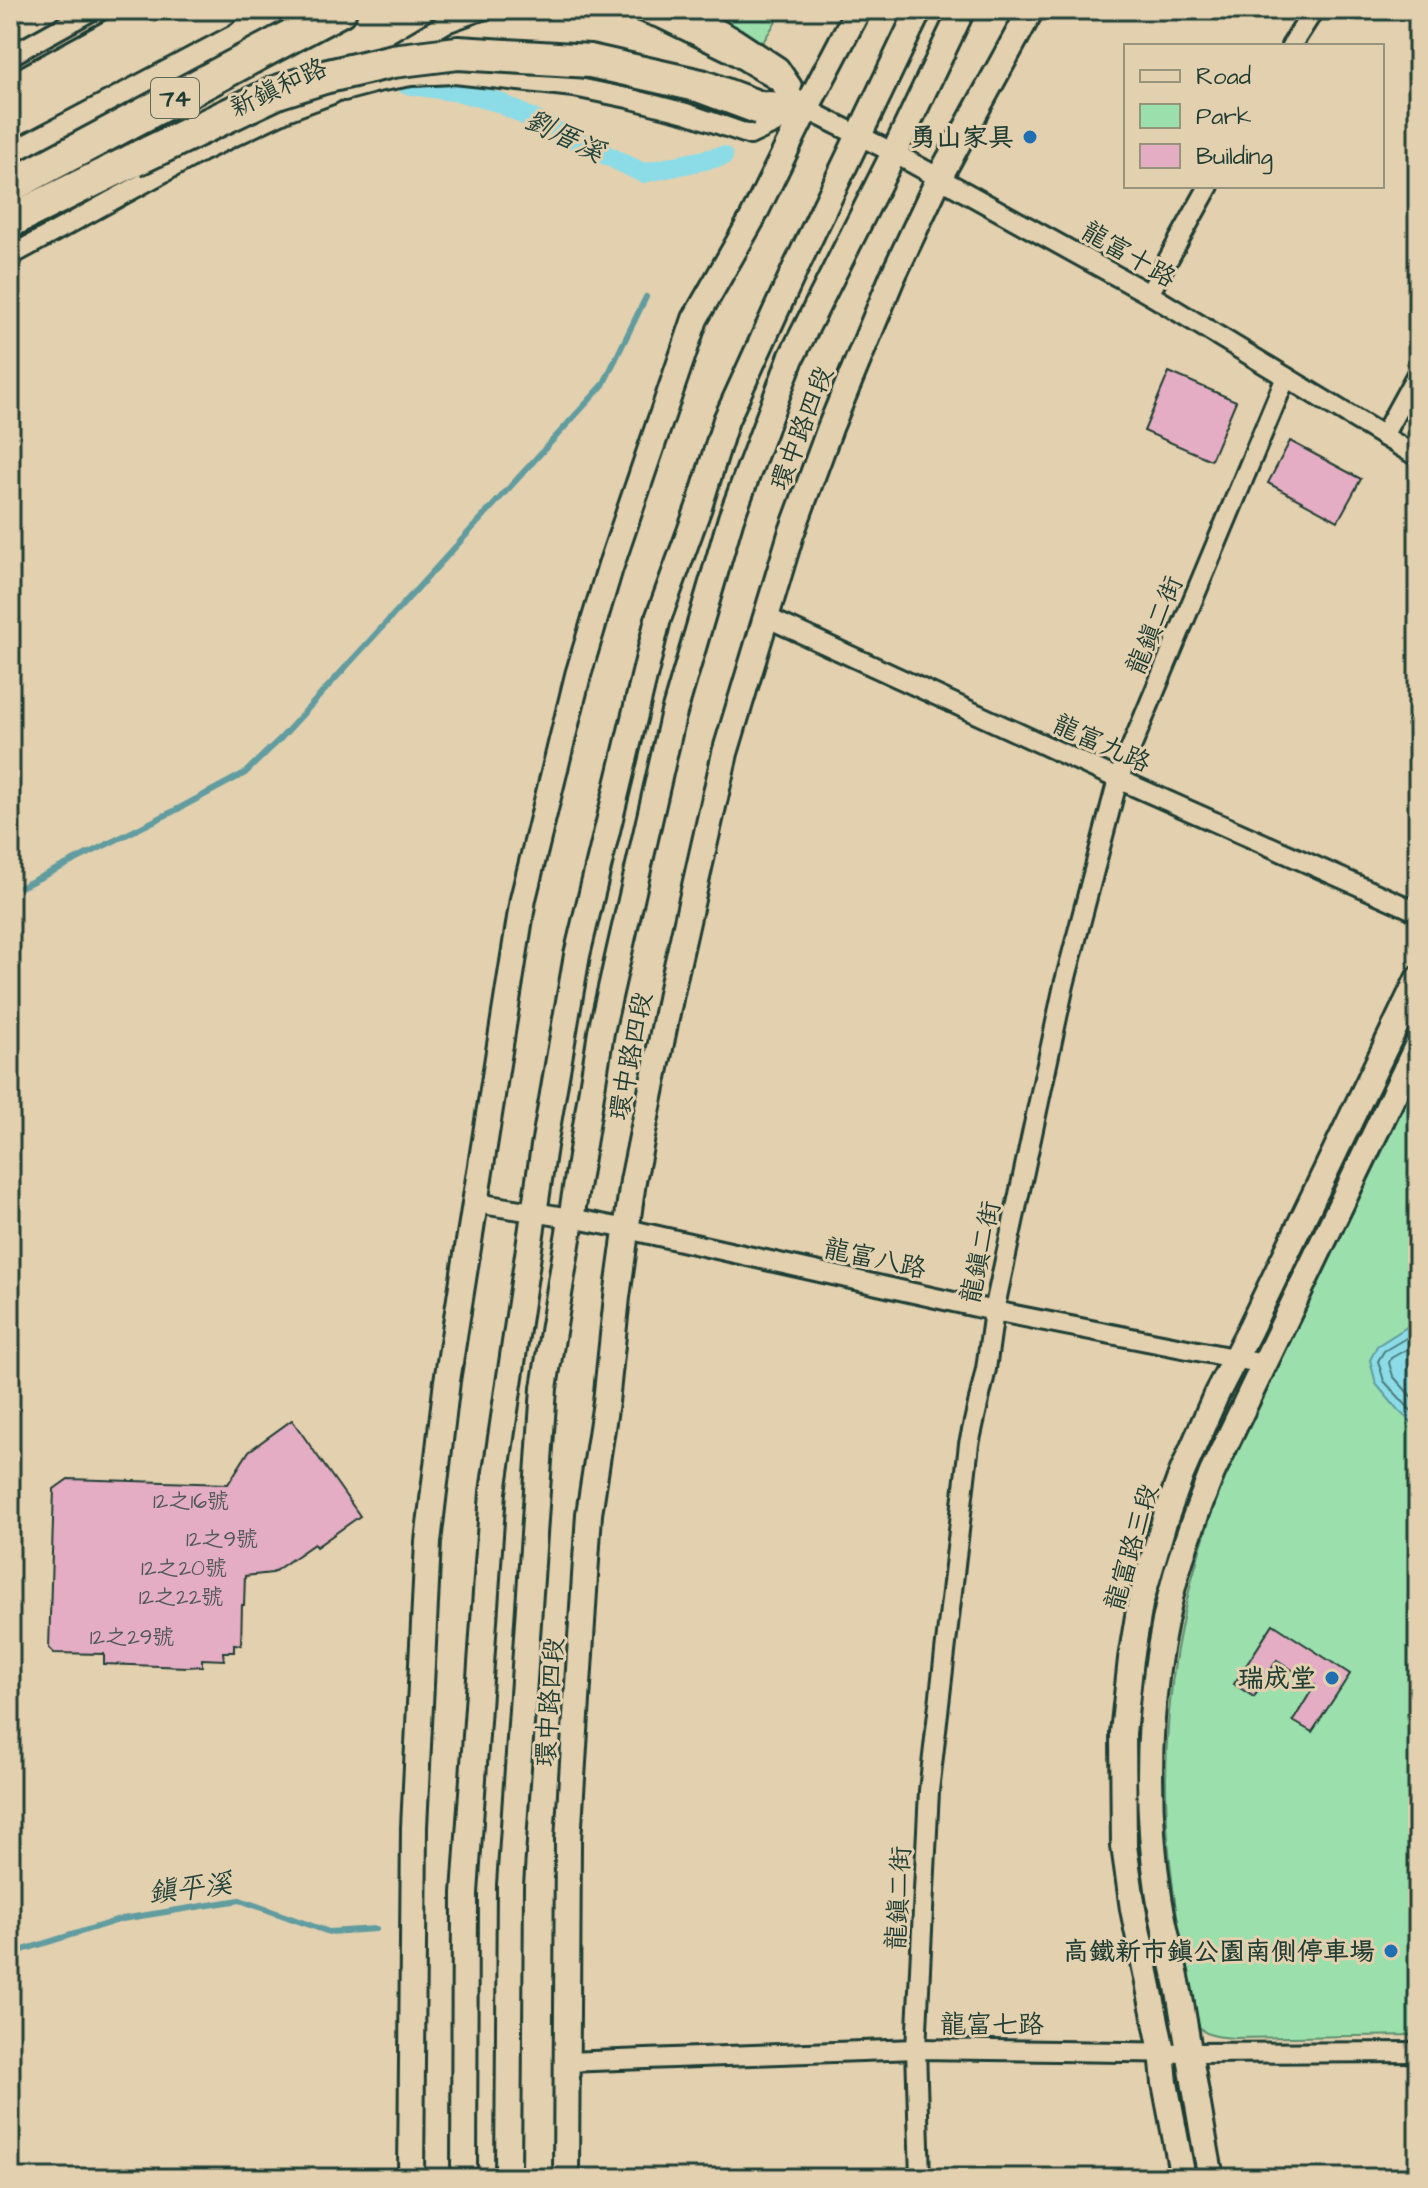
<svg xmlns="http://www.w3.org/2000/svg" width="1428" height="2188" viewBox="0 0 1428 2188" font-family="'Architects Daughter','LXGW WenKai TC',sans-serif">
<rect width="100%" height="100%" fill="#e3d0ae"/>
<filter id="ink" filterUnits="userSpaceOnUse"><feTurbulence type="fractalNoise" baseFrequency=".0125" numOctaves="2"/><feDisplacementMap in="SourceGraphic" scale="16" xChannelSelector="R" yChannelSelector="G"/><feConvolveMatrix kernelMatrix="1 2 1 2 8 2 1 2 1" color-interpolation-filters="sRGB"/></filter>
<g filter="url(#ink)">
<!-- green -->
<g fill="#9be0ac" stroke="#5d8e70" stroke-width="2">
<polygon points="707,10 783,10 753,58"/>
<path d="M1418,1077V2035L1233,2038C1207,2035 1199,2036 1192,2008C1182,1946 1170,1884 1167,1822C1161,1703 1182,1587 1225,1477Z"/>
</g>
<!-- water -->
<polygon fill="#8cdce8" stroke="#609ca0" stroke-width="2" points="1418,1320 1418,1365 1414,1373 1418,1400 1418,1429 1398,1410 1376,1384 1370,1360 1377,1346"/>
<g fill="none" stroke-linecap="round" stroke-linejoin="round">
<!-- shore -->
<g stroke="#4b7d7c" stroke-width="2">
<polyline points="1418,1331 1384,1351 1378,1361 1384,1381 1418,1418"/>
<polyline points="1418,1343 1391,1358 1389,1363 1393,1376 1418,1404"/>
</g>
<!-- stream -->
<g stroke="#609ca0" stroke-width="6">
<polyline points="21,887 176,810 245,773 281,738 603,385 646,297"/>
<polyline points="10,1954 122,1919 240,1900 329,1932 376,1929"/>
</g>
<!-- canal -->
<polyline stroke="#8cdce8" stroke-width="20" points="406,84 460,92 498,102 643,173 723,156"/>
</g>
<!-- building -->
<g fill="#e4adc3" stroke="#1f3d34" stroke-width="2">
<polygon points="1169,372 1236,401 1211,460 1144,431"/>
<polygon points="1290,441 1361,479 1338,521 1268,483"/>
<polygon points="292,1420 360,1516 316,1547 314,1544 272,1573 245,1576 244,1605 242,1605 241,1645 234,1644 234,1652 223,1652 224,1660 202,1659 202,1666 187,1667 104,1664 104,1654 54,1653 49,1648 54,1489 68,1479 228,1484 249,1451"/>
<polygon points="1273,1624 1350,1674 1312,1732 1293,1721 1315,1685 1277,1660 1254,1697 1234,1684"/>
</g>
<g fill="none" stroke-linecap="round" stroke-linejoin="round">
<defs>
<g id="street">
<polyline points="637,10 662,19 732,53 776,80 806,109 894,153 1149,294 1418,457"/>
<polyline points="682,10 735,38 779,67 792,86"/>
<polyline points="1291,46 1314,10"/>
<polyline points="394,54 446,23 482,10"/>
<polyline points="10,56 93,10"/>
<polyline points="344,91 378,82 412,76 454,74 574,87 628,98 686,113 750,135 792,115"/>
<polyline points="10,256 201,152 289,110 332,94 356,79"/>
<polyline points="1149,294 1209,186"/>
<polyline points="1383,436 1418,372"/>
<polyline points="766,617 1118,779 1418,912"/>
<polyline points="476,1203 571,1218 627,1229 994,1311 1264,1364"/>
<polyline points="566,2062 916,2049 1190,2053 1418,2052"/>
<polyline points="920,2178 916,2049 929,1791 969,1444 986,1369 994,1311 1064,985 1118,779 1286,377"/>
</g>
<g id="secondary">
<polyline points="411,2178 414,1827 428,1542 447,1381 523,899 578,675 610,568 695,319 752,219 806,109 858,10"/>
<polyline points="464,2178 465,1893 493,1492 544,1146 577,955 658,619 699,507 726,420 795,269 919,10"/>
<polyline points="508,2178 510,1885 544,1388 601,1032 673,716 731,518 791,358 894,153 962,10"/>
<polyline points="566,2178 568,1840 589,1514 606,1402 617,1297 633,1181 674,979 725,753 791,534 830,428 892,278 939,178 1031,10"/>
<polyline points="1183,2178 1165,2083 1162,2051 1133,1909 1124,1846 1123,1733 1131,1659 1140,1604 1164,1522 1181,1475 1216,1395 1249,1331 1418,979"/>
<path d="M1211,2178C1199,2116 1190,2054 1179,1992C1173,1960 1164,1929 1159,1897C1153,1857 1150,1815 1150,1776C1150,1708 1159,1636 1177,1571C1187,1538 1199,1506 1212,1473L1418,1044"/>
</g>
<g id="highway">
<polyline points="10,92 160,10"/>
<polyline points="760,108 806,109"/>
<polyline points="10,121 221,10"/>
<polyline points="10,186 340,10"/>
<polyline points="10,221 134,160"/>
</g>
</defs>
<!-- street casing -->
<use href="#street" stroke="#1f3d34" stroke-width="24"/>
<!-- secondary casing -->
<use href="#secondary" stroke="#1f3d34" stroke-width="30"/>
<!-- highway casing -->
<use href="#highway" stroke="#1f3d34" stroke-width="38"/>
<!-- street -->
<use href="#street" stroke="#e3d0ae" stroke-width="18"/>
<!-- secondary -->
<use href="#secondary" stroke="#e3d0ae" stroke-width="24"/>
<!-- highway -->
<use href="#highway" stroke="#e3d0ae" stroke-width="32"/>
<defs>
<polyline id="highway-bridge" points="134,160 277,92 324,77 393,61 458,53 590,61 701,86 760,108"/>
</defs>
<!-- highway-bridge casing -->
<use href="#highway-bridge" stroke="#1f3d34" stroke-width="38" stroke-linecap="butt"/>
<!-- highway-bridge -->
<use href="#highway-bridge" stroke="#e3d0ae" stroke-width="32"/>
</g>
</g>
<!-- markers -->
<g fill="#1f6fb2" stroke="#e3d0ae" stroke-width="3">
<circle cx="1030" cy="137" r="8"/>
<circle cx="1332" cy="1678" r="8"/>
<circle cx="1391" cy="1951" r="8"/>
</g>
<g text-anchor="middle" stroke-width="6" stroke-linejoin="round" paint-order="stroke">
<!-- number labels -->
<g font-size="22" fill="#505958">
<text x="191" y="1508">12之16號</text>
<text x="222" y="1546">12之9號</text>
<text x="184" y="1575">12之20號</text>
<text x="181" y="1604">12之22號</text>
<text x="132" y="1644">12之29號</text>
</g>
<!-- shield labels -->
<rect fill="#e3d0ae" stroke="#5a6959" stroke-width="2" x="151" y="78" width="48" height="40" rx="6"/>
<g font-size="24" font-weight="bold" fill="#1f3d34">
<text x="175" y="106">74</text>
</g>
<!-- street labels -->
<g font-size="26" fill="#1f3d34" stroke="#e3d0ae">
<text transform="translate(278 87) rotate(-25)" y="9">新鎮和路</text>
<text transform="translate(1129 254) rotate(30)" y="9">龍富十路</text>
<text transform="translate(801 428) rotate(-69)" y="9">環中路四段</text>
<text transform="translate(1154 625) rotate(-67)" y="9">龍鎮二街</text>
<text transform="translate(1102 743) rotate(24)" y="9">龍富九路</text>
<text transform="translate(630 1056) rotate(-79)" y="9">環中路四段</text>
<text transform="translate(980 1252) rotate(-78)" y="9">龍鎮二街</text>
<text transform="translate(875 1258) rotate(12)" y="9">龍富八路</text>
<text transform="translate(1131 1547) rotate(-74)" y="9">龍富路三段</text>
<text transform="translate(549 1702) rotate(-86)" y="9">環中路四段</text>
<text transform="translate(898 1898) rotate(-87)" y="9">龍鎮二街</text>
<text x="992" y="2033">龍富七路</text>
</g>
<!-- poi labels -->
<g font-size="26" font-weight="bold" fill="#1f3d34" stroke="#e3d0ae" text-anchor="end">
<text x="1014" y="146">勇山家具</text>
<text x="1316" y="1687">瑞成堂</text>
<text x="1375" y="1960">高鐵新市鎮公園南側停車場</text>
</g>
<!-- water labels -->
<g font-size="28" font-style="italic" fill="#24453d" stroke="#e3d0ae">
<text transform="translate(565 135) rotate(26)" y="10">劉厝溪</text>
<text transform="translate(190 1887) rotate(-7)" y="10">鎮平溪</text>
</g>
</g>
<!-- margin -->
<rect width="1428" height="2188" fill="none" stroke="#e3d0ae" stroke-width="40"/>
<rect x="20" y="20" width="1388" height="2148" fill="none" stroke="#1f3d34" stroke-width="3" filter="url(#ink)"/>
<!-- legend -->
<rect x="1124" y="44" width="260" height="144" fill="#e3d0ae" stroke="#95957d" stroke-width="2"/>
<rect x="1140" y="70" width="40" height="12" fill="#e3d0ae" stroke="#95957d" stroke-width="2"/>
<text x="1196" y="84" font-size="24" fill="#1f3d34">Road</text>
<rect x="1140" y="104" width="40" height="24" fill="#9be0ac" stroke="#95957d" stroke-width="2"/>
<text x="1196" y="124" font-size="24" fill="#1f3d34">Park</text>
<rect x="1140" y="144" width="40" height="24" fill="#e4adc3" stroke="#95957d" stroke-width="2"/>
<text x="1196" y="164" font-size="24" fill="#1f3d34">Building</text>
</svg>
